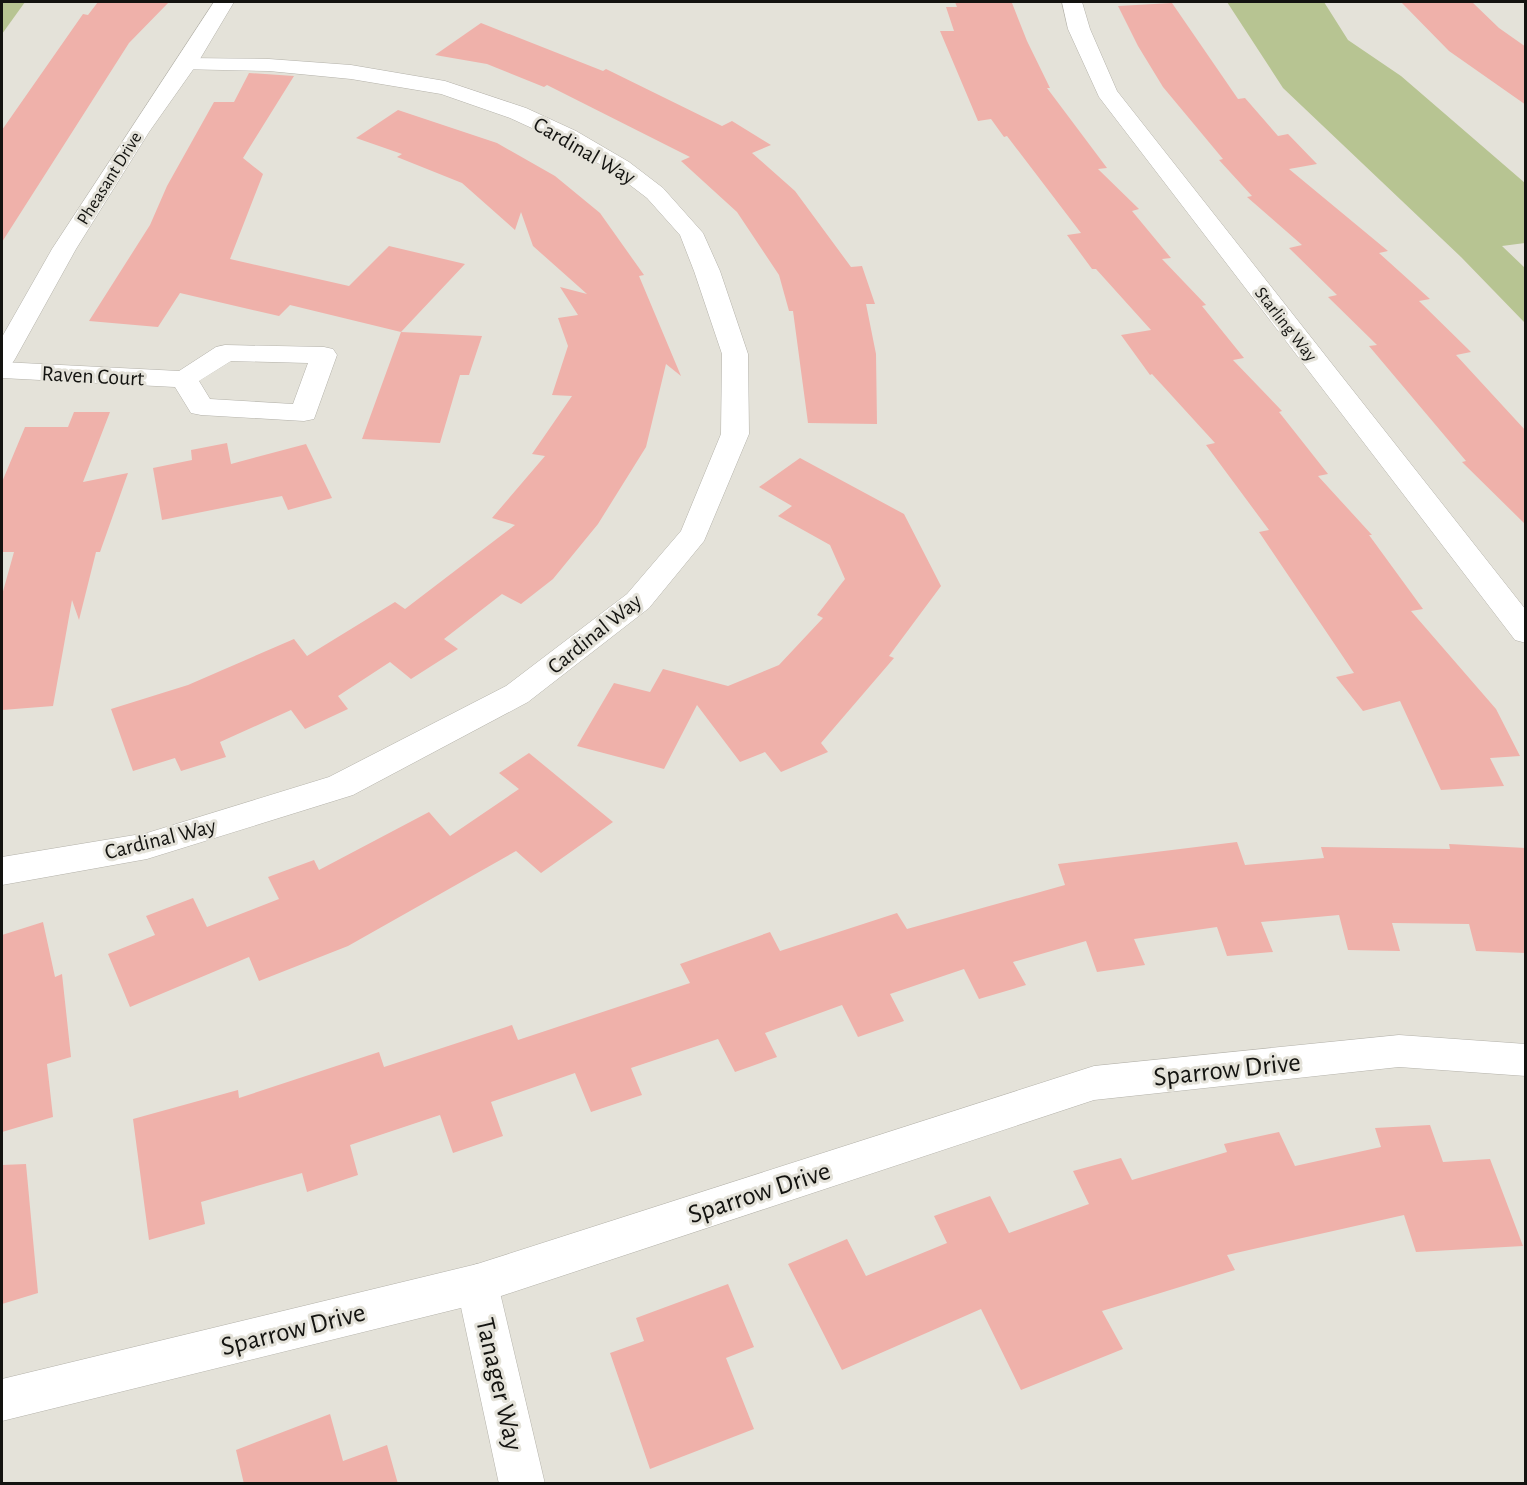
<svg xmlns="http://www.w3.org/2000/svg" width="1527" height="1485" viewBox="0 0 1527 1485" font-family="'Alegreya Sans',sans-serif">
<rect width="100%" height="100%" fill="#e4e2d9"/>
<!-- green -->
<g fill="#b7c492">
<polygon points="2,2 25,2 2,34"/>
<polygon points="1227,2 1324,2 1348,40 1401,76 1525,183 1525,243 1502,246 1525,268 1525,323 1461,257 1283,88"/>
</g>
<!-- building -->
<g fill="#efb1aa">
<polygon points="98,2 169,2 129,43 2,242 2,130 83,14 88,15"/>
<polygon points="955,2 1012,3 1027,41 1050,88 1047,88 1107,168 1098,169 1139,209 1132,211 1171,258 1162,259 1206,305 1202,306 1244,358 1233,360 1282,411 1279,412 1328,474 1318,476 1372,535 1369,535 1423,609 1411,611 1496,709 1520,756 1490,758 1504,786 1441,790 1400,701 1363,711 1336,677 1354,673 1259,532 1269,530 1206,445 1215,443 1152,374 1150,375 1121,335 1151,330 1096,269 1092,269 1067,235 1081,233 1007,136 1004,137 991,119 978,121 940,31 954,31 946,7 957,7"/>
<polygon points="1401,2 1472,2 1499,28 1526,47 1526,105 1449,51"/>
<polygon points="1172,3 1238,99 1245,98 1278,136 1288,134 1317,164 1289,169 1388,251 1379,253 1430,299 1419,301 1471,352 1456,355 1526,431 1526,525 1462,462 1466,461 1369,346 1377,345 1328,297 1337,295 1289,248 1302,245 1247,197 1252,196 1219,160 1223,159 1163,87 1138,46 1118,6"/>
<polygon points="481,23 603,71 606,69 722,126 732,121 771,145 752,153 795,191 851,267 862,266 875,304 866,304 876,354 877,424 808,423 793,311 789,311 779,275 737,212 681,161 690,157 547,85 544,87 487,64 435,55"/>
<polygon points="249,73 294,76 243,158 263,174 230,259 349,286 389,246 465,264 401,332 482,336 469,375 460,375 440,443 362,439 401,332 290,305 279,316 180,293 158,327 89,321 150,225 167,186 214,102 234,102"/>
<polygon points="398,110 497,143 555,176 600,213 644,275 639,276 681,376 666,364 646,447 598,524 553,579 521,604 502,594 444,639 458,649 411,679 390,662 338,696 348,709 305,729 291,710 220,742 226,757 181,771 175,758 133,771 111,709 188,685 294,639 307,656 395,602 405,609 515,525 492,518 545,456 532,454 572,396 552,395 568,346 558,318 578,315 560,287 587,294 533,246 521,212 515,230 462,183 397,157 402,154 356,138"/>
<polygon points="74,412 110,412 83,482 128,473 100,552 96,552 79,620 72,600 53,706 2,710 2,595 14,552 2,552 2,482 25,427 68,427"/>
<polygon points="227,443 231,464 306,444 332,498 288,510 282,496 162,520 153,468 192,460 191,450"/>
<polygon points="800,458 904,514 941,586 889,656 894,658 821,743 828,752 781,772 765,752 740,762 697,705 664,769 577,746 614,683 650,692 663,669 728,686 779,665 823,618 817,615 845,579 830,545 778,516 792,506 759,487"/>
<polygon points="529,753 613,822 541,873 516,851 348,946 259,981 249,957 130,1007 108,954 155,935 146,916 193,898 207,927 279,899 268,877 314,860 319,870 429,812 450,836 519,789 499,773"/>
<polygon points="1237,842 1245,865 1324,858 1321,847 1450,849 1449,844 1526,848 1526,953 1476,951 1469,924 1392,923 1400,951 1348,950 1339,915 1261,922 1273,952 1227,956 1217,927 1134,939 1145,965 1097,972 1086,941 1013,962 1026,985 979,999 964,969 890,994 904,1021 858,1037 842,1005 765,1033 777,1057 735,1072 718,1039 631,1068 642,1095 591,1112 575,1073 491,1102 503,1136 453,1153 440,1115 350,1145 358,1175 307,1192 302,1173 201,1202 205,1224 149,1240 133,1119 238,1090 239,1098 379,1052 384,1067 512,1025 518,1040 690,983 680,964 770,932 780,951 897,913 907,929 1065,885 1058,864"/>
<polygon points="43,922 55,977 62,974 71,1057 47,1064 53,1117 2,1132 2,935"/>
<polygon points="1430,1125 1443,1162 1490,1159 1523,1246 1416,1252 1404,1215 1227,1255 1235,1270 1102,1311 1123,1349 1021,1390 981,1309 842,1370 788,1264 847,1239 866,1276 947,1243 934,1216 990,1196 1009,1233 1089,1204 1073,1171 1121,1158 1132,1180 1227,1152 1224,1144 1279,1132 1295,1166 1381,1147 1375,1128"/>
<polygon points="26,1164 38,1293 2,1304 2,1165"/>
<polygon points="728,1284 754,1347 726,1358 754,1429 650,1469 610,1353 644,1341 636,1318"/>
<polygon points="330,1414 343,1461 387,1445 398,1484 244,1484 236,1450"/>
</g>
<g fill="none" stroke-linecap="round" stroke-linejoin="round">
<defs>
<g id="street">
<polygon points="1062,2 1082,2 1090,29 1117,91 1526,610 1526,643 1515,640 1099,97 1068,29"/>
<polygon points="186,58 269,59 351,65 445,81 526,108 576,131 629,162 663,188 703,233 720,271 748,354 749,434 704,541 649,608 528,702 353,795 147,859 2,885 2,857 147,833 329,777 506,686 627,594 681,531 721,434 722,354 694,271 680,235 647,198 613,172 560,141 510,118 441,94 351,79 269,71 178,69 175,64 178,59"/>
<path d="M225,345L324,347L333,349L337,355L314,419L304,421L201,415L191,413L175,387L2,378V362L179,371L216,347ZM231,361L308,363L293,404L210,399L199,381Z"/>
<polygon points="477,1264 492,1270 498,1284 545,1484 499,1484 456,1284 462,1270"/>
</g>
<g id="secondary">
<polygon points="214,2 234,2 197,64 149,132 76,249 15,359 11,365 2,367 2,337 52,249"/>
<polygon points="1399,1035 1526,1044 1526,1076 1399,1067 1094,1100 477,1304 2,1421 2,1379 477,1264 1094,1066"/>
</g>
</defs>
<!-- street casing -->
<use href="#street" stroke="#b4b2aa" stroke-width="1"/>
<!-- secondary casing -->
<use href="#secondary" stroke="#b4b2aa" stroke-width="1"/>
<!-- street -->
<use href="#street" fill="#fff" fill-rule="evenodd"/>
<!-- secondary -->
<use href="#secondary" fill="#fff" fill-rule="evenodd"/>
</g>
<g text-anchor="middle" stroke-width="6" stroke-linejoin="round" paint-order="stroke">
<!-- far-street labels -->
<g font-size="18" fill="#131310" stroke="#e4e2d9">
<text transform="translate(109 178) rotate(-58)" y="6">Pheasant Drive</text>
<text transform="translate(1286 324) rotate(52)" y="6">Starling Way</text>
</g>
<!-- street labels -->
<g font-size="22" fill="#131310" stroke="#e4e2d9">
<text transform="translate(585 150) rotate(30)" y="8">Cardinal Way</text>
<text transform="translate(93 375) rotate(3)" y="8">Raven Court</text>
<text transform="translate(594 633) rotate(-39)" y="8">Cardinal Way</text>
<text transform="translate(160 838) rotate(-14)" y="8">Cardinal Way</text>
</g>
<!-- near-street labels -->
<g font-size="27" fill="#131310" stroke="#e4e2d9">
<text transform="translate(1227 1069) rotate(-6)" y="9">Sparrow Drive</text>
<text transform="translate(759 1192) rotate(-18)" y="9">Sparrow Drive</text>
<text transform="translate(293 1329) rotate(-14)" y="9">Sparrow Drive</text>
<text transform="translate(500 1384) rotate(77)" y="9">Tanager Way</text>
</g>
</g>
<!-- border -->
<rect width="1527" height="1485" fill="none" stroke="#131310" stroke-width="6"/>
</svg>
